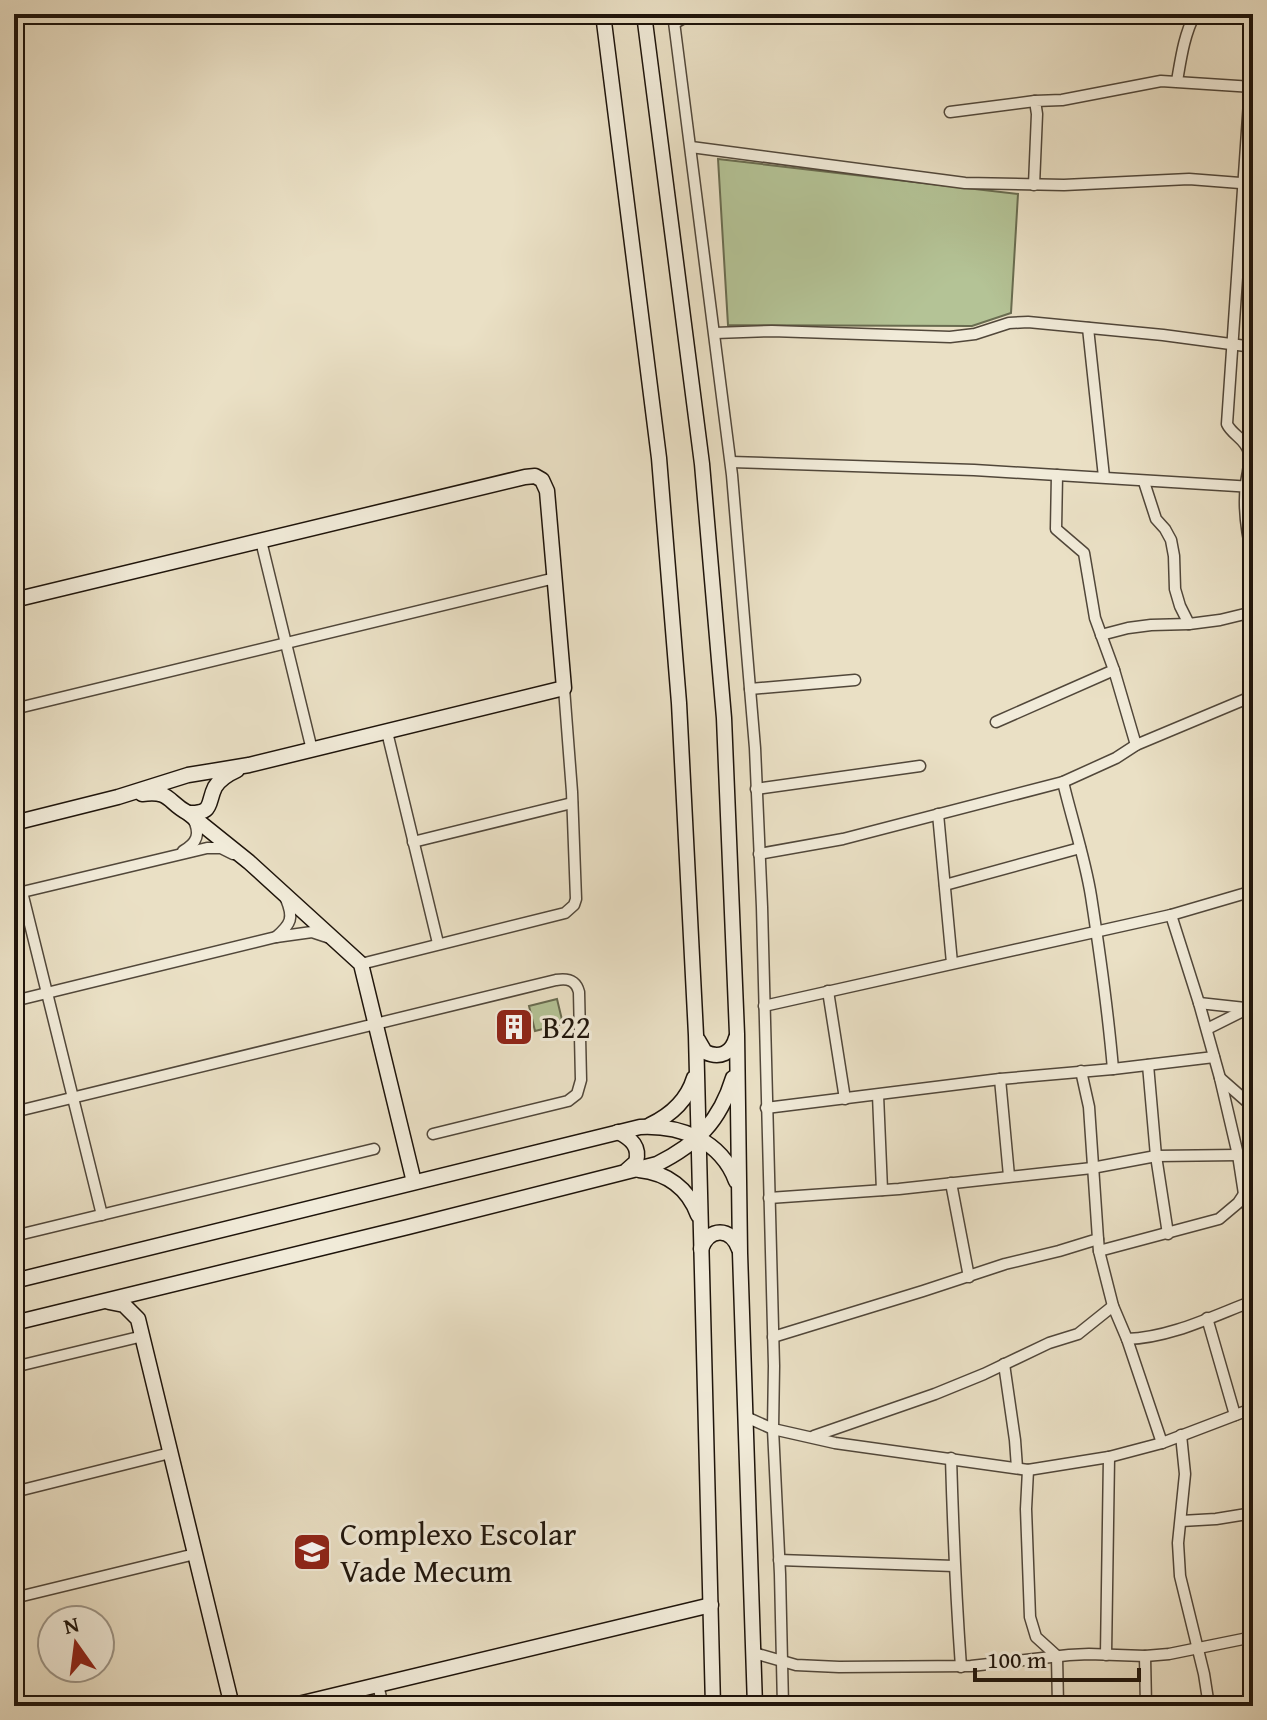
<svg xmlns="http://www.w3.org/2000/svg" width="1267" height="1720" viewBox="0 0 1267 1720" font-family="'Gentium Book Plus',serif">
<rect width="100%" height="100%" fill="#eae0c5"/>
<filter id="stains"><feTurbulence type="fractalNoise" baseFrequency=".0025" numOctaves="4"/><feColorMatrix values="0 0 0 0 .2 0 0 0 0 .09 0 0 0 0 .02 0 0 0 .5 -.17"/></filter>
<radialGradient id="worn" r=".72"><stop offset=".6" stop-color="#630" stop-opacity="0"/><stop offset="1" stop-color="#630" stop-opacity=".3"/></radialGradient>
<!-- green -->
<g fill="#b4c396" stroke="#696c50" stroke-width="2">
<polygon points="718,159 1018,194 1011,313 972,326 728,325"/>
<polygon points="557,999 563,1024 535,1031 529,1006"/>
</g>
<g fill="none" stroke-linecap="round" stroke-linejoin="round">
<defs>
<g id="street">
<polyline points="673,14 732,475 755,748 762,907 774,1366 773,1429 780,1574 783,1706"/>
<polyline points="675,23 691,14"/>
<path d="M1177,81C1181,58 1184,35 1195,14"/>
<path d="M1250,87L1227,424C1232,435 1247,440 1249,453C1251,464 1247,473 1246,484C1243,508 1247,535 1253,559"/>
<polyline points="950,112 1035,101"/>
<polyline points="691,147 965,183 1064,185 1189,179 1253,184"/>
<polyline points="1034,185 1037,114 1035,101 1062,100 1161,81 1253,87"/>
<polyline points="1088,328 1104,477"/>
<polyline points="715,333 772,331 950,337 975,334 1009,323 1028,322 1163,335 1253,347"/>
<polyline points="731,462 974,470 1253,487"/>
<polyline points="1057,475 1056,529 1084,553 1095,618 1114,670 1136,745"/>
<polyline points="1144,482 1156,519 1165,529 1171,540 1174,556 1175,589 1180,606 1189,624"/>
<polyline points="261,541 312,750"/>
<polyline points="1101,635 1128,628 1151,625 1189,624 1220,620 1253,612"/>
<polyline points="750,689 855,680"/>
<polyline points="14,709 555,578"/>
<polyline points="996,722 1114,670"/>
<polyline points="387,732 438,943"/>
<path d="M1063,782C1072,820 1085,858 1091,896C1100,954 1108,1011 1113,1069"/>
<polyline points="756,789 920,766"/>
<polyline points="938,814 952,963"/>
<polyline points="413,842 572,803"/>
<path d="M183,851C197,843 201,834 193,819"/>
<polyline points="759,854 843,839 1063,782 1116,758 1136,745 1253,696"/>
<polyline points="945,885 1080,848"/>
<polyline points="22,892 102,1215"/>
<polyline points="14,894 207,848 221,848 233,854"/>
<polyline points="1171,915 1199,1003 1220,1078 1238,1155 1244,1194 1253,1223"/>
<path d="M276,937C291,924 294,918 286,899"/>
<polyline points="361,964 565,913 574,905 576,899 572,792 564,688"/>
<polyline points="828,991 845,1099"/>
<polyline points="14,1001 276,937 312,932 327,937"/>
<polyline points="1199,1003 1245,1008"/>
<polyline points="764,1006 1171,915 1253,891"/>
<polyline points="1207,1029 1253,1006"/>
<polyline points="1148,1065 1156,1156 1168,1234"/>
<polyline points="1220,1078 1253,1107"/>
<polyline points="1000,1079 1009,1176"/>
<polyline points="878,1095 882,1190"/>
<polyline points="766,1108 1000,1079 1113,1069 1214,1057"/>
<path d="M14,1112L556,980C568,978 576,980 579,992L581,1080L577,1094L568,1101L433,1134"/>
<polyline points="951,1183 969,1277"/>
<polyline points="769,1198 899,1189 1092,1168 1156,1156 1238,1155"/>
<polyline points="14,1236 374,1149"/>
<polyline points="1098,1239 1099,1251 1113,1306 1127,1339 1162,1443"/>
<polyline points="1099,1251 1219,1219 1238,1203 1244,1194"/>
<polyline points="1207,1318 1235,1415"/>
<polyline points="773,1337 923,1291 1005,1264 1059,1251 1098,1239 1089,1107 1081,1071"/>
<path d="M1127,1339C1170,1338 1213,1316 1253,1301"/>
<polyline points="1004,1364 1015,1440 1017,1468"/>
<polyline points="14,1367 143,1336"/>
<polyline points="1246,1411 1253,1425"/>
<polyline points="746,1417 773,1429 835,1443 1028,1470 1109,1457 1162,1443 1246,1411 1253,1406"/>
<polyline points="1181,1435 1185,1474 1178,1543 1180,1576 1204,1674 1209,1706"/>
<polyline points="814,1436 935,1394 984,1374 1049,1343 1078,1334 1113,1306"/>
<path d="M951,1458C953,1527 956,1597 961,1667"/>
<polyline points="1028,1470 1026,1509 1030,1617 1036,1637 1057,1656 1058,1706"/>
<polyline points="14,1492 170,1453"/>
<polyline points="1181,1521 1216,1519 1253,1513"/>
<polyline points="779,1560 954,1566"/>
<polyline points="14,1598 195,1554"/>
<polyline points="754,1653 796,1665 839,1667 971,1666 1069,1655 1089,1654 1145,1656 1169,1654 1253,1637"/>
<polyline points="1106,1655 1109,1457"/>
<polyline points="1145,1656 1146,1706"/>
<polyline points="378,1685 383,1706"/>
</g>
<g id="secondary">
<polyline points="603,14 659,458 679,703 696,1035 713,1706"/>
<polyline points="644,14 702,464 724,718 737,1034 740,1253 755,1706"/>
<polyline points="14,600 525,477 535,476 542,480 547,491 564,688 249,765 188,775 118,797 14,823"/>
<path d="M142,794C171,790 167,802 188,813L249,862L361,964L414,1182"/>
<path d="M188,813C214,814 207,803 215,787C220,779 228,774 237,770"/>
<path d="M698,1040L705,1052C720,1059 732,1053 736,1038"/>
<path d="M650,1125C671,1115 687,1101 694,1078"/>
<path d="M618,1132C632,1139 640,1147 636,1162L627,1170"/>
<path d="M639,1170C667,1173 688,1188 698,1215"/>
<path d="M701,1249C709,1227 731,1227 739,1249"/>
<path d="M14,1281L640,1127C680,1125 721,1140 736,1181"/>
<polyline points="109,1302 124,1305 138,1319 232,1706"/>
<path d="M14,1323L408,1227L657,1164C697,1144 720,1121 733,1078"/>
<polyline points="290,1706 711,1605"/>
</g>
</defs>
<!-- street casing -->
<use href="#street" stroke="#51473a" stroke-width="13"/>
<!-- secondary casing -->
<use href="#secondary" stroke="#1e140b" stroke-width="17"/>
<!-- street -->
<use href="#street" stroke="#f1ebd9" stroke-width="10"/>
<!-- secondary -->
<use href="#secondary" stroke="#f1ebd9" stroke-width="14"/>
</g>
<!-- icons -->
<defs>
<symbol id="building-square" viewBox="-11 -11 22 22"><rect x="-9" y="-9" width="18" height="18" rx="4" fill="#8f2418" stroke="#f1ebd9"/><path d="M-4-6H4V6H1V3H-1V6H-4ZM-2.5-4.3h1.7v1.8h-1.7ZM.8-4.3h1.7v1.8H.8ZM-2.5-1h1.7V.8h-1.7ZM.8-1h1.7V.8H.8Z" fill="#fff"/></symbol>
<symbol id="school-square" viewBox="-11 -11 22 22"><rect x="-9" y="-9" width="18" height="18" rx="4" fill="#8f2418" stroke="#f1ebd9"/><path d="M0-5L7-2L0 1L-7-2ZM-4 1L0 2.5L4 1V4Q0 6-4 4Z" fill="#fff"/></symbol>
</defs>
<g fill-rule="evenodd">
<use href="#building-square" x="492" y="1005" width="44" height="44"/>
<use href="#school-square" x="290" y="1530" width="44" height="44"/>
</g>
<g text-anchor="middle" stroke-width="6" stroke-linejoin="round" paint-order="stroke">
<!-- poi labels -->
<g font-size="32" fill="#1e140b" stroke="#f1ebd9" text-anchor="start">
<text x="542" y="1038">B22</text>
<text x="340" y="1545">Complexo Escolar<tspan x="340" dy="37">Vade Mecum</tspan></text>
</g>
</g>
<!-- margin -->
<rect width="1267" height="1720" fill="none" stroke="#eae0c5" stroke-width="48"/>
<rect x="16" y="16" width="1235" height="1688" fill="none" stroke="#1e140b" stroke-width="4"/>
<rect x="24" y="24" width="1219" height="1672" fill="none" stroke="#1e140b" stroke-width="2"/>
<!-- north arrow -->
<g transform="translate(76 1644) rotate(346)"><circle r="38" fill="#f1ebd9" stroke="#9d9587" stroke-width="2"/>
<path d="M0-6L14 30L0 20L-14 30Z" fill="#8f2418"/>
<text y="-12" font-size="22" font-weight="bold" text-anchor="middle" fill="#1e140b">N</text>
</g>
<!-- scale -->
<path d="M975 1668v12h164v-12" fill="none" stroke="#1e140b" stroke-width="4"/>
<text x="987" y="1668" font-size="24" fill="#1e140b" stroke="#f1ebd9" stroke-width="6" paint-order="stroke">100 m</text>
<rect width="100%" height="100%" filter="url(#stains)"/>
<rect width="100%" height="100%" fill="url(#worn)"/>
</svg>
